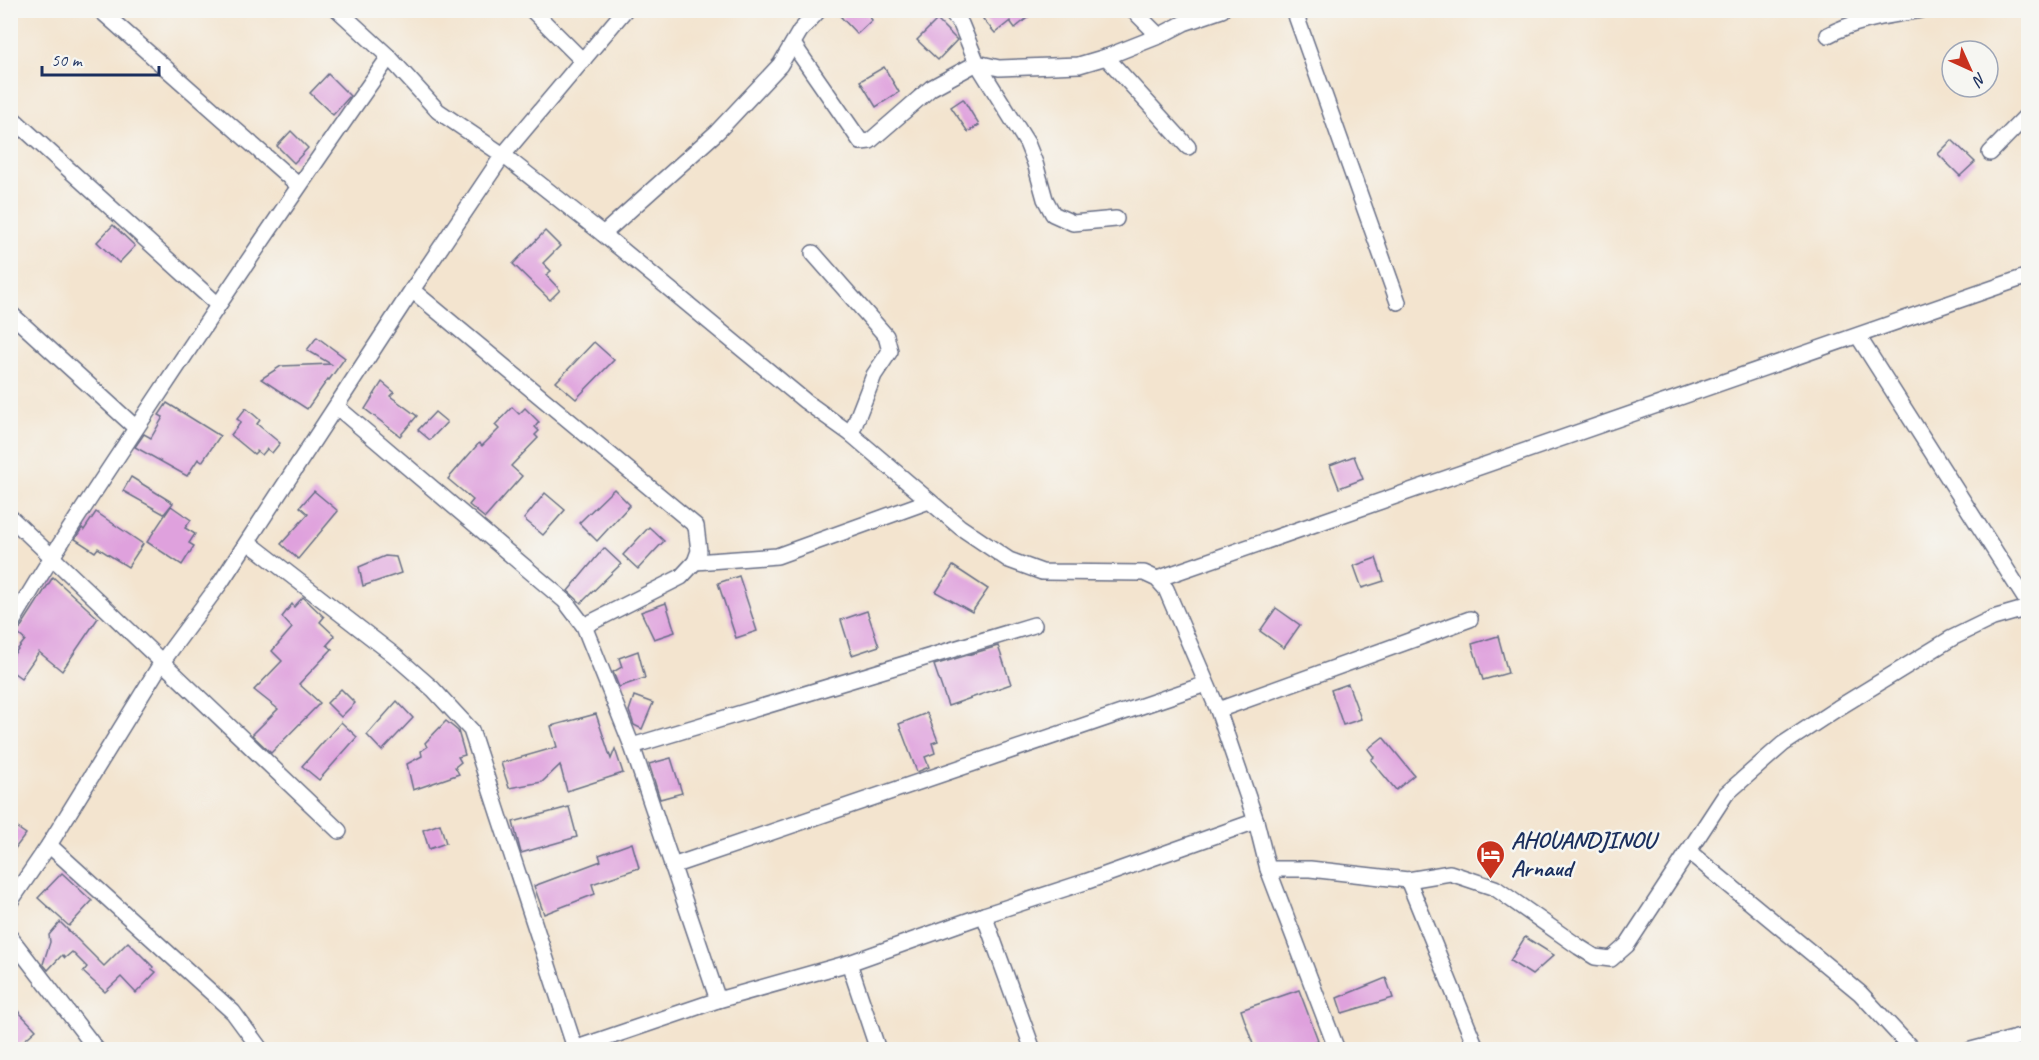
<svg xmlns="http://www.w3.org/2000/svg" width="2039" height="1060" viewBox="0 0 2039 1060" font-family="Caveat,sans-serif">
<rect width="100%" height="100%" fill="#f6f6f2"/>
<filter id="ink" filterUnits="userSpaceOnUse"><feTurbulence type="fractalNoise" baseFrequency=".0167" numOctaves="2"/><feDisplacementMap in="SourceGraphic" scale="12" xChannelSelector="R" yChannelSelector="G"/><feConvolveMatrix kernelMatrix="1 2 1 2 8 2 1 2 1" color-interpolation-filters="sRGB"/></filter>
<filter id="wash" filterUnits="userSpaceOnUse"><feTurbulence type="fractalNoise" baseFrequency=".008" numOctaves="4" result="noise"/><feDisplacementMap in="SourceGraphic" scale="24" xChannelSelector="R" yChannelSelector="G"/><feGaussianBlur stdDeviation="1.35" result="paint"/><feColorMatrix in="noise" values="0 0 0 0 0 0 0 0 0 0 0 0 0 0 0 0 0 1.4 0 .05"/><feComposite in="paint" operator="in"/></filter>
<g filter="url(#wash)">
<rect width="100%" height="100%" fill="#f3e4cf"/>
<g id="blocks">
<!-- building -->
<g fill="#dfa1dd">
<polygon points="849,10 864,10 872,20 857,34 841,17"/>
<polygon points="994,10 1037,10 1015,28 1010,21 995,33 983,19"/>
<polygon points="937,20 957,40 938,60 917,40"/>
<polygon points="884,67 899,92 876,107 860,81"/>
<polygon points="328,74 350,96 333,115 310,93"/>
<polygon points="963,99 979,125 968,132 951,107"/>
<polygon points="291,131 308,148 294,163 277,146"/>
<polygon points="1952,140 1975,162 1960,176 1938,154"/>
<polygon points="113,225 135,246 119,263 97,242"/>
<polygon points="545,231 560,246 543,263 551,271 546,275 560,290 550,300 513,264"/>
<polygon points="317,337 345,358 329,380 328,379 307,409 261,379 281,366 331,364 307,350"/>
<polygon points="594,342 614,360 576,399 556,382"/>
<polygon points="382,382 394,392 390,396 417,416 400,436 365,409"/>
<polygon points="167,403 220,436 202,462 198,459 187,476 135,447 144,434 151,438 163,417 159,415"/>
<polygon points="512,407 519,414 525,408 539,422 535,427 539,431 535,435 538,438 511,466 522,476 485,518 469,505 473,500 448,479 479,443 482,446 499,429 495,425"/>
<polygon points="246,408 260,420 257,424 280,443 272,453 267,449 262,455 257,451 254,454 231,435 241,422 237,419"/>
<polygon points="435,412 447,422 430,440 418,430"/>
<polygon points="1354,456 1363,479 1339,488 1330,465"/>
<polygon points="131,477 173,503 164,514 123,491"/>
<polygon points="614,489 630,505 597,541 579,523"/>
<polygon points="314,491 338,511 298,559 281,544 308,514 300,507"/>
<polygon points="545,493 565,510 543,535 524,519"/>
<polygon points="171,506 191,520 185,528 195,534 189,543 194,546 182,565 147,542"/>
<polygon points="96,512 143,544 128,567 98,548 95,552 75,539 82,528 84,530"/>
<polygon points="649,527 664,541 638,569 623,555"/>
<polygon points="604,548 621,564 581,603 568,591"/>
<polygon points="385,556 396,557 401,573 363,586 359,567"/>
<polygon points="1376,558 1384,581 1362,588 1354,566"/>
<polygon points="953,566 988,589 972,612 936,592"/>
<polygon points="739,576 757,631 736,638 718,583"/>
<polygon points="53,577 98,618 62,671 39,652 21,678 10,670 10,659 25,640 17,633"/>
<polygon points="303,597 324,617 320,622 335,636 327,645 332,649 299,684 320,703 271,753 252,735 278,709 254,690 282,661 272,651 292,628 282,617 292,604 294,607"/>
<polygon points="666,603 675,632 654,639 641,612"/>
<polygon points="1276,608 1300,625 1284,648 1260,631"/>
<polygon points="867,611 879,646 852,655 841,620"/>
<polygon points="1498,636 1508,673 1483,680 1472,644"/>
<polygon points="998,646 1011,684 948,706 934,665"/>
<polygon points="638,651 645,678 619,687 613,672 622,667 619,658"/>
<polygon points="1348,684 1361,719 1343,725 1331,690"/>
<polygon points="341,689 355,703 341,717 327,703"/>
<polygon points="634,696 653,703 642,729 634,725 629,711"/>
<polygon points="397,701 413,718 382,751 367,735"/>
<polygon points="927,713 938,741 932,743 935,753 925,757 929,767 917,772 899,724"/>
<polygon points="596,714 611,759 615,749 623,773 567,791 560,765 542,782 509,788 501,763 557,747 551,726"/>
<polygon points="446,721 458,731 465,755 458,757 461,762 455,767 459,774 413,790 407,764 422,756 421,751 427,747 425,743"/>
<polygon points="341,722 357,737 319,780 302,766"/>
<polygon points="1383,737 1414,775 1396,790 1371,760 1374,757 1368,749"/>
<polygon points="671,758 682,793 660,799 649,764"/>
<polygon points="569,807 577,837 521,853 513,822"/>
<polygon points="10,823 26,834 10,855"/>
<polygon points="440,824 446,843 429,849 423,830"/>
<polygon points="632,843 639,868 592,884 595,894 544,914 534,886 601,861 599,855"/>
<polygon points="62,873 92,901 69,926 38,898"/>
<polygon points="60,922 104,966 128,942 153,967 152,969 156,972 136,993 121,977 105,992 83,972 87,967 72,952 65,958 62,955 48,970 43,964 50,942 49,935"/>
<polygon points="1525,937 1554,955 1532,975 1510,961"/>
<polygon points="1386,978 1393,998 1342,1013 1337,998"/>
<polygon points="1299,990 1318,1040 1293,1050 1255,1050 1241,1010"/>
<polygon points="17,1010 36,1030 13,1050 10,1050 10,1017"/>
</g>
</g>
</g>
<g filter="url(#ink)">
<use href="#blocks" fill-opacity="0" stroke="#676e86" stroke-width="1.5"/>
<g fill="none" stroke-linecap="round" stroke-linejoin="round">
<defs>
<g id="minor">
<polyline points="100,10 298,185"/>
<polyline points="338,10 389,57 438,111 503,155 603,234 805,401 851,434 960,527 1009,560 1042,572 1144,573 1157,579 1166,589 1218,710 1256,821 1268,869 1310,869 1408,880 1450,873 1495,888 1579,947 1595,957 1611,959 1627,945 1726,794 1783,744 1838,708 1952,638 1993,618 2028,608"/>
<polyline points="532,10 583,61"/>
<polyline points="949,10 961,24 977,63 999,68 1079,65 1106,57 1159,36 1184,23 1222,10"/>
<polyline points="1133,10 1159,36"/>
<polyline points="1294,10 1398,302"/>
<path d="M1828,35C1857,19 1889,16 1922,10"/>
<polyline points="793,44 861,142 870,141 931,88 977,63 1027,143 1035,163 1045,199 1053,214 1073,223 1116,219"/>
<polyline points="1106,57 1188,147"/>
<polyline points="10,116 218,305"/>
<polyline points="1990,153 2028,114"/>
<polyline points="603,234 717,132 780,65 800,31 819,10"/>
<polyline points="813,253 886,336 890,351 874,375 851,434"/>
<polyline points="412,290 696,526 699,551 695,562 681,577 584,626"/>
<polyline points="10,313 136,428"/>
<polyline points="1858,336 2028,603"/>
<polyline points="337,407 565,601 584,626 632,746 718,1000"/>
<polyline points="10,517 339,831"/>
<polyline points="248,542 394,655 433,689 471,730 575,1048"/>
<polyline points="695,562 777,556 929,501"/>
<polyline points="1157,579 2028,276"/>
<path d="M10,626C55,549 104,477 153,403C230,287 308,172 389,57"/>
<polyline points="1218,710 1470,619"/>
<polyline points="632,746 1034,625"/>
<polyline points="49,845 233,1012 261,1050"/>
<polyline points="1688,851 1860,993 1913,1050"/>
<polyline points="672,866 1206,684"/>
<polyline points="1268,869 1337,1050"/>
<polyline points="1408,880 1477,1050"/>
<polyline points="10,902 49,845 162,662 221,582 412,290 503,155 625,10"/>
<polyline points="984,915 1033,1050"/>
<polyline points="10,937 97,1050"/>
<polyline points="849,963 878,1050"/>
<polyline points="571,1050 718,1000 849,963 984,915 1085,882 1256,821"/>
<polyline points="1971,1050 2028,1035"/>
</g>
</defs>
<!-- minor casing -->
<use href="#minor" stroke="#676e86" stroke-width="18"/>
<!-- minor -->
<use href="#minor" stroke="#fff" stroke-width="15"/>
</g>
</g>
<!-- icons -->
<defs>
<symbol id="hotel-pin" viewBox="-11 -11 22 30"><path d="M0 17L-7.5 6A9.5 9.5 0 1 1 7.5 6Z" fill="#c8321e" stroke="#f6f6f2"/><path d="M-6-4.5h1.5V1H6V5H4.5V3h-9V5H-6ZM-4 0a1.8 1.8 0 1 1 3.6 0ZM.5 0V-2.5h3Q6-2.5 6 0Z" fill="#fff"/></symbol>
</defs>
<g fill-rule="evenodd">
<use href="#hotel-pin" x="1474" y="838" width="33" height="45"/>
</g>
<g text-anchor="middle" stroke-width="5" stroke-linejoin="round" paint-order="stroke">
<!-- poi labels -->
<g font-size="24" font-weight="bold" fill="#1b2f5e" stroke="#f6f6f2" text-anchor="start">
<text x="1511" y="848">AHOUANDJINOU<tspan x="1511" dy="28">Arnaud</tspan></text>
</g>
</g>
<!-- margin -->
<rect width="2039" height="1060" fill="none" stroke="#f6f6f2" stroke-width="36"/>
<!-- north arrow -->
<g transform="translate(1970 69) rotate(135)"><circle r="28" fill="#f6f6f2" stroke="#9ea6b7" stroke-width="1.5"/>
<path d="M0-4.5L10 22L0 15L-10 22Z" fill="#c8321e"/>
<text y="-9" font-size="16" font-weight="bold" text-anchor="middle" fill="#1b2f5e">N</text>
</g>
<!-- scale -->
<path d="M42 66v9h117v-9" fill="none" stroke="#1b2f5e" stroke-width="3"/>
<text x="51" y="66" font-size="18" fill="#1b2f5e" stroke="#f6f6f2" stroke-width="4.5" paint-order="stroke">50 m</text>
</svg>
